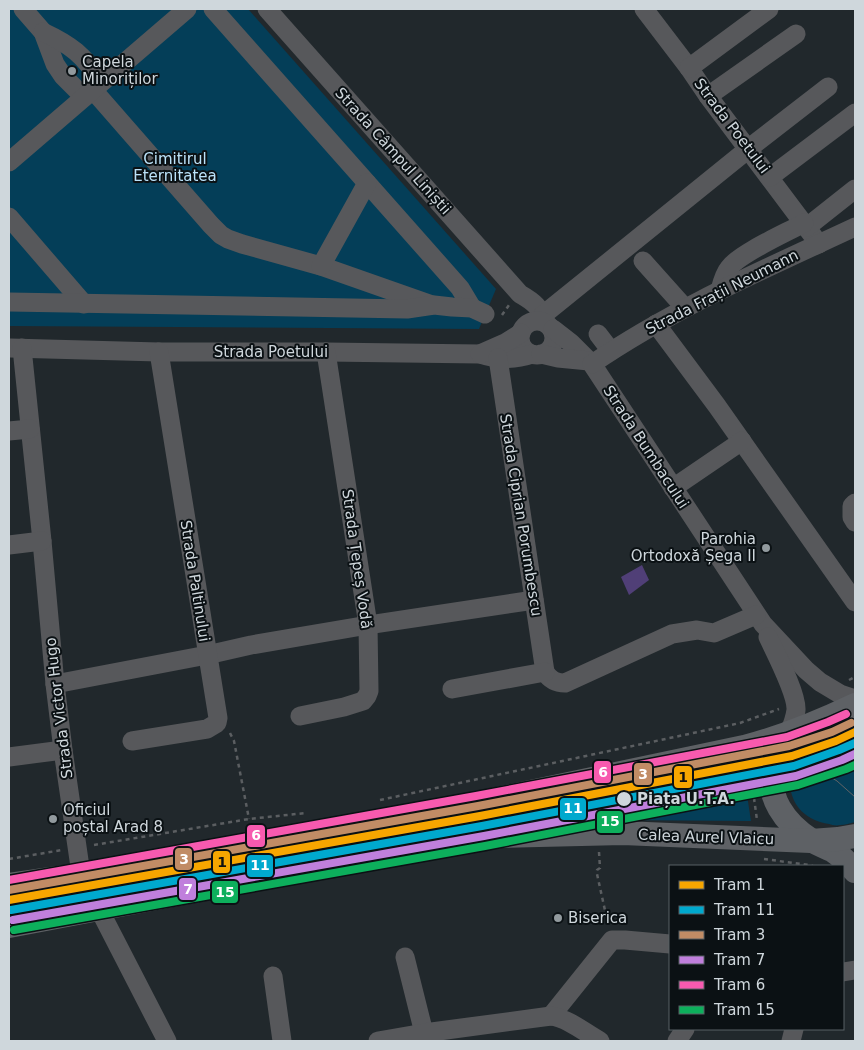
<svg xmlns="http://www.w3.org/2000/svg" width="864" height="1050" viewBox="0 0 864 1050" font-family="'DejaVu Sans',sans-serif">
<rect width="100%" height="100%" fill="#21282c"/>
<!-- green -->
<g fill="#043e58">
<polygon points="9,9 248,9 496,289 479,329 9,326"/>
<path d="M855,720V822C850,823 845,825 840,825C836,826 832,825 829,824C807,821 791,806 790,784C789,773 792,760 798,751C807,739 841,725 855,720Z"/>
<polygon points="600,783 606,820 607,819 747,795 751,821 606,820 545,823 489,828 78,903 74,885"/>
<polygon points="62,885 66,904 9,915 9,894"/>
</g>
<!-- water -->
<polygon fill="#503f77" points="642,565 649,580 629,595 621,577"/>
<g fill="none" stroke-linecap="round" stroke-linejoin="round">
<!-- path -->
<g stroke="#5b5e61" stroke-width="2.5" stroke-dasharray="4 4" stroke-linecap="butt">
<polyline points="502,315 509,305"/>
<polyline points="849,680 855,677"/>
<polyline points="230,733 234,741 249,819"/>
<polyline points="749,766 752,785"/>
<polyline points="754,798 757,820"/>
<polyline points="380,800 740,723 779,709"/>
<polyline points="94,845 249,819 306,813"/>
<polyline points="599,852 600,868 597,870 597,874 608,924"/>
<polyline points="9,859 62,850"/>
<polyline points="764,859 809,865 813,866"/>
</g>
<!-- minor -->
<g stroke="#57585b" stroke-width="19">
<polyline points="23,9 43,32 55,64 63,76 84,97"/>
<polyline points="213,9 460,288 472,308"/>
<path d="M267,9L520,294C534,302 540,307 546,323"/>
<polyline points="644,9 689,68 708,96 819,244"/>
<path d="M43,32C71,45 84,55 101,82"/>
<polyline points="689,68 769,9"/>
<polyline points="93,90 211,225 221,235 228,239 242,244 321,266 432,305"/>
<polyline points="708,96 796,34"/>
<polyline points="9,162 187,9"/>
<polyline points="770,177 855,113"/>
<polyline points="9,217 84,304"/>
<polyline points="807,227 855,189"/>
<polyline points="643,261 685,308"/>
<polyline points="321,266 367,183"/>
<path d="M720,290C722,282 724,274 729,268C740,253 786,233 804,223"/>
<polyline points="9,302 407,309 434,305 452,307 472,308 485,314"/>
<polyline points="543,315 757,142 828,87"/>
<circle cx="537" cy="338" r="17"/>
<polyline points="656,324 717,406 855,602"/>
<polyline points="553,329 571,343 592,364 763,624 806,670 820,682 840,694 855,699"/>
<polyline points="598,334 611,351"/>
<path d="M10,348L159,352H326L480,354C498,360 515,360 532,354"/>
<polyline points="22,348 42,541 55,684 63,750 81,874"/>
<polyline points="480,354 505,343 521,333"/>
<polyline points="541,354 558,358 589,361"/>
<path d="M498,358L545,672C550,680 556,683 565,683L672,634L697,630L714,633L756,615"/>
<path d="M592,364C674,308 765,269 855,227"/>
<polyline points="9,431 30,429"/>
<polyline points="673,488 742,441"/>
<polyline points="855,503 852,506 852,517 855,522"/>
<polyline points="9,545 42,541"/>
<path d="M768,637C776,654 797,694 796,710C795,718 792,726 789,733"/>
<polyline points="55,684 207,655 251,645 368,625 534,600"/>
<polyline points="452,689 545,672"/>
<polyline points="300,716 344,707 363,701 367,696 369,691 368,625 326,352"/>
<polyline points="132,741 207,729 217,723 218,718 159,352"/>
<polyline points="9,757 63,750"/>
<polyline points="99,909 167,1041"/>
<polyline points="405,957 424,1033"/>
<polyline points="843,972 855,970"/>
<polyline points="273,976 282,1041"/>
<polyline points="551,1016 612,940 625,940 670,944"/>
<path d="M378,1041L424,1033L551,1016C569,1019 584,1032 600,1041"/>
<polyline points="677,1041 685,1029"/>
<polyline points="791,1041 794,1029"/>
</g>
<!-- major -->
<g stroke="#5e6165" stroke-width="24">
<path d="M789,733C784,743 777,754 774,765C764,796 786,824 811,840C817,844 825,847 832,850C841,856 848,863 855,871"/>
<path d="M9,885L65,877L469,805L744,747C783,737 819,722 855,705"/>
<polyline points="9,926 450,842 500,836 623,833 811,841 838,839 855,836"/>
</g>
<!-- tram -->
<polyline stroke="#616466" stroke-width="1" points="480,816 590,805 773,769 811,768 826,774 837,781 855,797"/>
<defs>
<polyline id="tram-1" points="9,900 480,816 792,756 836,741 855,732"/>
<polyline id="tram-2" points="11,910 482,826 794,766 839,750 855,743"/>
<polyline id="tram-3" points="9,890 478,806 789,746 832,732 851,723"/>
<polyline id="tram-4" points="13,920 484,836 796,776 842,760 855,754"/>
<polyline id="tram-5" points="9,880 476,796 787,737 828,722 846,714"/>
<polyline id="tram-6" points="14,930 485,846 798,785 846,769 855,765"/>
</defs>
<!-- tram-1 casing -->
<use href="#tram-1" stroke="#0b1114" stroke-width="11"/>
<!-- tram-2 casing -->
<use href="#tram-2" stroke="#0b1114" stroke-width="11"/>
<!-- tram-3 casing -->
<use href="#tram-3" stroke="#0b1114" stroke-width="11"/>
<!-- tram-4 casing -->
<use href="#tram-4" stroke="#0b1114" stroke-width="11"/>
<!-- tram-5 casing -->
<use href="#tram-5" stroke="#0b1114" stroke-width="11"/>
<!-- tram-6 casing -->
<use href="#tram-6" stroke="#0b1114" stroke-width="11"/>
<!-- tram-1 -->
<use href="#tram-1" stroke="#f7a600" stroke-width="8"/>
<!-- tram-2 -->
<use href="#tram-2" stroke="#00a9ce" stroke-width="8"/>
<!-- tram-3 -->
<use href="#tram-3" stroke="#c18c65" stroke-width="8"/>
<!-- tram-4 -->
<use href="#tram-4" stroke="#c07fdc" stroke-width="8"/>
<!-- tram-5 -->
<use href="#tram-5" stroke="#f75aaf" stroke-width="8"/>
<!-- tram-6 -->
<use href="#tram-6" stroke="#0daf5c" stroke-width="8"/>
</g>
<!-- markers -->
<g fill="#929a9e" stroke="#0b1114" stroke-width="2">
<circle cx="72" cy="71" r="5"/>
<circle cx="766" cy="548" r="5"/>
<circle cx="53" cy="819" r="5"/>
<circle cx="558" cy="918" r="5"/>
</g>
<circle fill="#cfd7dc" stroke="#0b1114" stroke-width="2" cx="624" cy="799" r="8"/>
<g text-anchor="middle" stroke-width="4" stroke-linejoin="round" paint-order="stroke">
<!-- poi labels -->
<g font-size="15" fill="#cfd7dc" stroke="#0b1114" text-anchor="start">
<text x="82" y="67">Capela<tspan x="82" dy="17">Minoriților</tspan></text>
<text x="756" y="544" text-anchor="end">Parohia<tspan x="756" dy="17">Ortodoxă Șega II</tspan></text>
<text x="63" y="815">Oficiul<tspan x="63" dy="17">poștal Arad 8</tspan></text>
<text x="568" y="923">Biserica</text>
</g>
<!-- street labels -->
<g font-size="15" fill="#cfd7dc" stroke="#0b1114">
<text transform="translate(732 126) rotate(53)" y="5">Strada Poetului</text>
<text transform="translate(393 151) rotate(48)" y="5">Strada Câmpul Liniștii</text>
<text transform="translate(722 292) rotate(-27)" y="5">Strada Frații Neumann</text>
<text x="271" y="357">Strada Poetului</text>
<text transform="translate(646 447) rotate(57)" y="5">Strada Bumbacului</text>
<text transform="translate(521 515) rotate(81)" y="5">Strada Ciprian Porumbescu</text>
<text transform="translate(357 559) rotate(82)" y="5">Strada Țepeș Vodă</text>
<text transform="translate(195 581) rotate(81)" y="5">Strada Paltinului</text>
<text transform="translate(59 708) rotate(-97)" y="5">Strada Victor Hugo</text>
<text transform="translate(706 837) rotate(2)" y="5">Calea Aurel Vlaicu</text>
</g>
<!-- park labels -->
<g font-size="15" fill="#bbe2f9" stroke="#0b1114">
<text x="175" y="164">Cimitirul<tspan x="175" dy="17">Eternitatea</tspan></text>
</g>
<!-- stop labels -->
<g font-size="15" font-weight="bold" fill="#cfd7dc" stroke="#0b1114" text-anchor="start">
<text x="637" y="804">Piața U.T.A.</text>
</g>
</g>
<g stroke="#0b1114" stroke-width="2">
<rect x="593" y="760" width="19" height="24" rx="5" fill="#f75aaf"/>
<rect x="633" y="762" width="20" height="24" rx="5" fill="#c18c65"/>
<rect x="673" y="765" width="20" height="24" rx="5" fill="#f7a600"/>
<rect x="559" y="797" width="28" height="24" rx="5" fill="#00a9ce"/>
<rect x="596" y="810" width="28" height="24" rx="5" fill="#0daf5c"/>
<rect x="246" y="824" width="20" height="24" rx="5" fill="#f75aaf"/>
<rect x="174" y="847" width="19" height="24" rx="5" fill="#c18c65"/>
<rect x="212" y="850" width="19" height="24" rx="5" fill="#f7a600"/>
<rect x="246" y="854" width="28" height="24" rx="5" fill="#00a9ce"/>
<rect x="178" y="877" width="19" height="24" rx="5" fill="#c07fdc"/>
<rect x="211" y="880" width="28" height="24" rx="5" fill="#0daf5c"/>
</g>
<g font-size="14" text-anchor="middle" font-weight="bold" fill="#fff">
<text x="603" y="777">6</text>
<text x="643" y="779">3</text>
<text x="573" y="813">11</text>
<text x="610" y="826">15</text>
<text x="256" y="840">6</text>
<text x="184" y="864">3</text>
<text x="260" y="870">11</text>
<text x="188" y="894">7</text>
<text x="225" y="897">15</text>
</g>
<g font-size="14" text-anchor="middle" font-weight="bold" fill="#111">
<text x="683" y="782">1</text>
<text x="222" y="867">1</text>
</g>
<!-- border -->
<rect width="864" height="1050" fill="none" stroke="#cfd7dc" stroke-width="20"/>
<!-- legend -->
<rect x="669" y="865" width="175" height="165" fill="#0b1114" stroke="#596064"/>
<rect x="679" y="881" width="25" height="8" fill="#f7a600" stroke="#596064"/>
<text x="714" y="890" font-size="15" fill="#cfd7dc">Tram 1</text>
<rect x="679" y="906" width="25" height="8" fill="#00a9ce" stroke="#596064"/>
<text x="714" y="915" font-size="15" fill="#cfd7dc">Tram 11</text>
<rect x="679" y="931" width="25" height="8" fill="#c18c65" stroke="#596064"/>
<text x="714" y="940" font-size="15" fill="#cfd7dc">Tram 3</text>
<rect x="679" y="956" width="25" height="8" fill="#c07fdc" stroke="#596064"/>
<text x="714" y="965" font-size="15" fill="#cfd7dc">Tram 7</text>
<rect x="679" y="981" width="25" height="8" fill="#f75aaf" stroke="#596064"/>
<text x="714" y="990" font-size="15" fill="#cfd7dc">Tram 6</text>
<rect x="679" y="1006" width="25" height="8" fill="#0daf5c" stroke="#596064"/>
<text x="714" y="1015" font-size="15" fill="#cfd7dc">Tram 15</text>
</svg>
